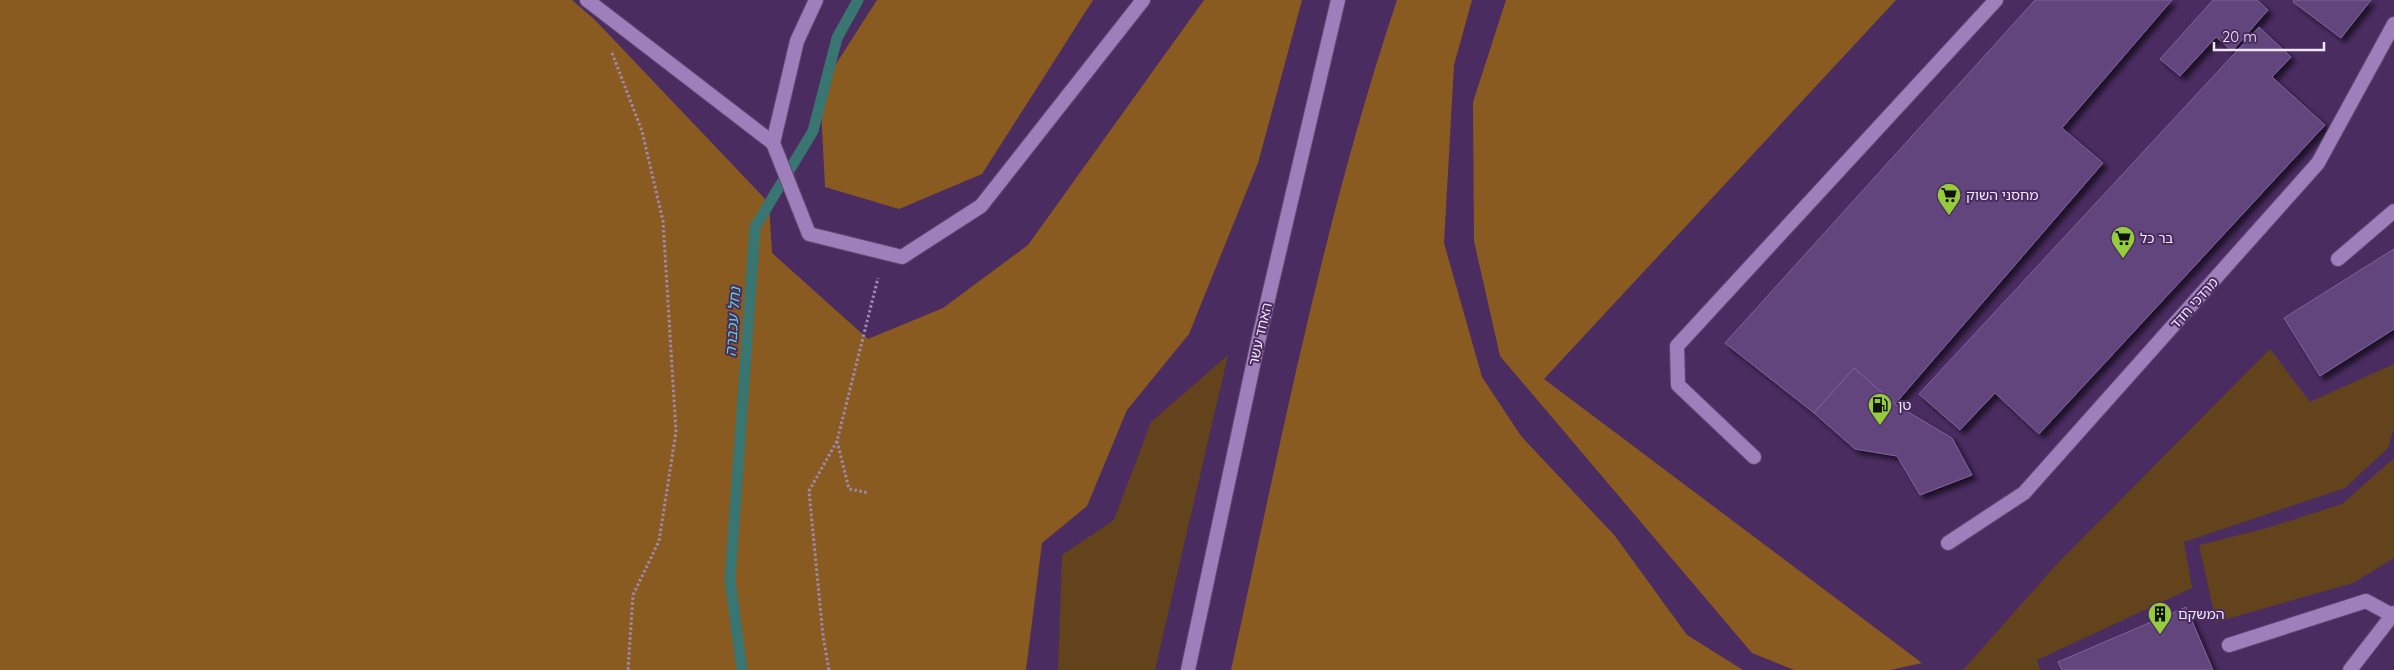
<svg xmlns="http://www.w3.org/2000/svg" width="2394" height="670" viewBox="0 0 2394 670" font-family="Quicksand,'Noto Sans Hebrew',sans-serif">
<defs>
<filter id="shadow"><feDropShadow dx="4.5" dy="4.5" stdDeviation="2.5" flood-color="#0009"/></filter>
</defs>
<rect width="100%" height="100%" fill="#4a2c61"/>
<!-- green -->
<g fill="#63431b">
<polygon points="2270,349 2310,402 2394,364 2394,428 2388,448 2345,488 2184,542 2192,588 2037,660 2040,670 1963,670 2057,564"/>
<polygon points="1228,355 1155,670 1058,670 1062,555 1114,520 1151,422"/>
<polygon points="2394,458 2394,558 2353,583 2216,622 2199,545 2267,528 2342,504"/>
</g>
<!-- forest -->
<g fill="#8a5b20">
<polygon points="0,0 572,0 595,20 769,203 772,253 868,339 943,308 1028,245 1204,0 1302,0 1258,163 1189,334 1127,410 1087,506 1042,543 1026,670 0,670"/>
<polygon points="877,0 1093,0 982,174 899,209 825,187 820,89"/>
<path d="M1397,0H1472L1454,65L1444,243L1482,377L1521,436L1615,536L1687,635L1743,670H1231C1280,445 1324,218 1397,0Z"/>
<polygon points="1506,0 1896,0 1544,379 1922,663 1890,670 1794,670 1752,653 1500,356 1474,241 1473,102"/>
</g>
<g fill="none" stroke-linecap="round" stroke-linejoin="round">
<!-- stream -->
<polyline stroke="#397671" stroke-width="11" points="742,670 730,580 755,227 813,131 837,38 858,0"/>
</g>
<!-- building -->
<g fill="#64457d" stroke="#80609a" filter="url(#shadow)">
<polygon points="2035,0 2172,0 2062,128 2103,163 1895,404 1854,368 1814,413 1725,343"/>
<polygon points="2213,0 2257,0 2268,10 2232,51 2216,37 2180,76 2160,59"/>
<polygon points="2294,0 2371,0 2341,38 2293,2"/>
<polygon points="2259,27 2291,57 2272,77 2325,125 2039,434 1995,393 1960,430 1919,394"/>
<polygon points="2394,249 2394,329 2320,376 2284,318"/>
<polygon points="1854,368 1895,404 1952,438 1972,475 1920,495 1897,456 1855,449 1814,413"/>
<polygon points="2186,607 2213,670 2062,670 2058,662"/>
</g>
<g fill="none" stroke-linecap="round" stroke-linejoin="round">
<defs>
<g id="service">
<polyline points="587,0 773,143"/>
<polyline points="2338,259 2394,211"/>
</g>
<g id="minor">
<polyline points="816,0 797,41 773,143 809,234 902,257 981,206 1143,0"/>
<polyline points="1754,457 1678,385 1677,346 1996,0"/>
<polyline points="1948,543 2024,493 2318,163 2394,24"/>
<polyline points="2229,645 2366,601 2392,615"/>
<polyline points="1188,670 1258,342 1338,0"/>
</g>
<polyline id="tertiary" points="2350,670 2394,613"/>
</defs>
<!-- service casing -->
<use href="#service" stroke="#624974" stroke-width="16"/>
<!-- minor casing -->
<use href="#minor" stroke="#624974" stroke-width="16"/>
<!-- tertiary casing -->
<use href="#tertiary" stroke="#624974" stroke-width="16"/>
<!-- path -->
<g stroke="#9e8aaf" stroke-width="3" stroke-dasharray="2.5 2.5" stroke-linecap="butt">
<polyline points="612,53 642,131 663,221 676,432 659,541 633,595 628,670"/>
<polyline points="837,441 849,489 869,493"/>
<polyline points="829,670 823,636 809,491 837,441 878,278"/>
</g>
<!-- service -->
<use href="#service" stroke="#9f7fbb" stroke-width="14"/>
<!-- minor -->
<use href="#minor" stroke="#9f7fbb" stroke-width="14"/>
<!-- tertiary -->
<use href="#tertiary" stroke="#9f7fbb" stroke-width="14"/>
</g>
<!-- icons -->
<defs>
<symbol id="supermarket-pin" viewBox="-11 -11 22 30"><path d="M0 17L-7.5 6A9.5 9.5 0 1 1 7.5 6Z" fill="#94cc3c" stroke="#4a2c61"/><path d="M-6-5.5h2.5l.6 2H6L4.5 2H-2.5L-4.4-4H-6ZM-1.5 3.2a1.3 1.3 0 1 0 .1 0ZM3 3.2a1.3 1.3 0 1 0 .1 0Z" fill="#111"/></symbol>
<symbol id="fuel-pin" viewBox="-11 -11 22 30"><path d="M0 17L-7.5 6A9.5 9.5 0 1 1 7.5 6Z" fill="#94cc3c" stroke="#4a2c61"/><path d="M-5.5-6h7V0h2V4h1.3V-2.5L3-4.5l.8-.8L6-3V5H2.5V1h-1V6h-7ZM-4.2-4.7v3.2H.2V-4.7Z" fill="#111"/></symbol>
<symbol id="building-pin" viewBox="-11 -11 22 30"><path d="M0 17L-7.5 6A9.5 9.5 0 1 1 7.5 6Z" fill="#94cc3c" stroke="#4a2c61"/><path d="M-4-6H4V6H1V3H-1V6H-4ZM-2.5-4.3h1.7v1.8h-1.7ZM.8-4.3h1.7v1.8H.8ZM-2.5-1h1.7V.8h-1.7ZM.8-1h1.7V.8H.8Z" fill="#111"/></symbol>
</defs>
<g fill-rule="evenodd">
<use href="#supermarket-pin" x="1935" y="181" width="28" height="38"/>
<use href="#supermarket-pin" x="2109" y="224" width="28" height="38"/>
<use href="#fuel-pin" x="1866" y="391" width="28" height="38"/>
<use href="#building-pin" x="2146" y="600" width="28" height="38"/>
</g>
<g text-anchor="middle" stroke-width="4" stroke-linejoin="round" paint-order="stroke">
<!-- poi labels -->
<g font-size="14" fill="#f1e7fb" stroke="#4a2c61" text-anchor="start">
<text x="1966" y="200">מחסני השוק</text>
<text x="2140" y="243">בר כל</text>
<text x="1898" y="410">טן</text>
<text x="2178" y="619">המשקם</text>
</g>
<!-- street labels -->
<g font-size="14" fill="#f1e7fb" stroke="#4a2c61">
<text transform="translate(2194 303) rotate(-48)" y="5">מרדכי חדד</text>
<text transform="translate(1260 334) rotate(-77)" y="5">האחד עשר</text>
</g>
<!-- water labels -->
<g font-size="15" font-style="italic" fill="#57d8ce" stroke="#4a2c61">
<text transform="translate(733 322) rotate(-86)" y="5">נחל עכברה</text>
</g>
</g>
<!-- scale -->
<path d="M2214 42v8h110v-8" fill="none" stroke="#f1e7fb" stroke-width="2.5"/>
<text x="2222" y="42" font-size="15" fill="#f1e7fb" stroke="#4a2c61" stroke-width="4" paint-order="stroke">20 m</text>
</svg>
